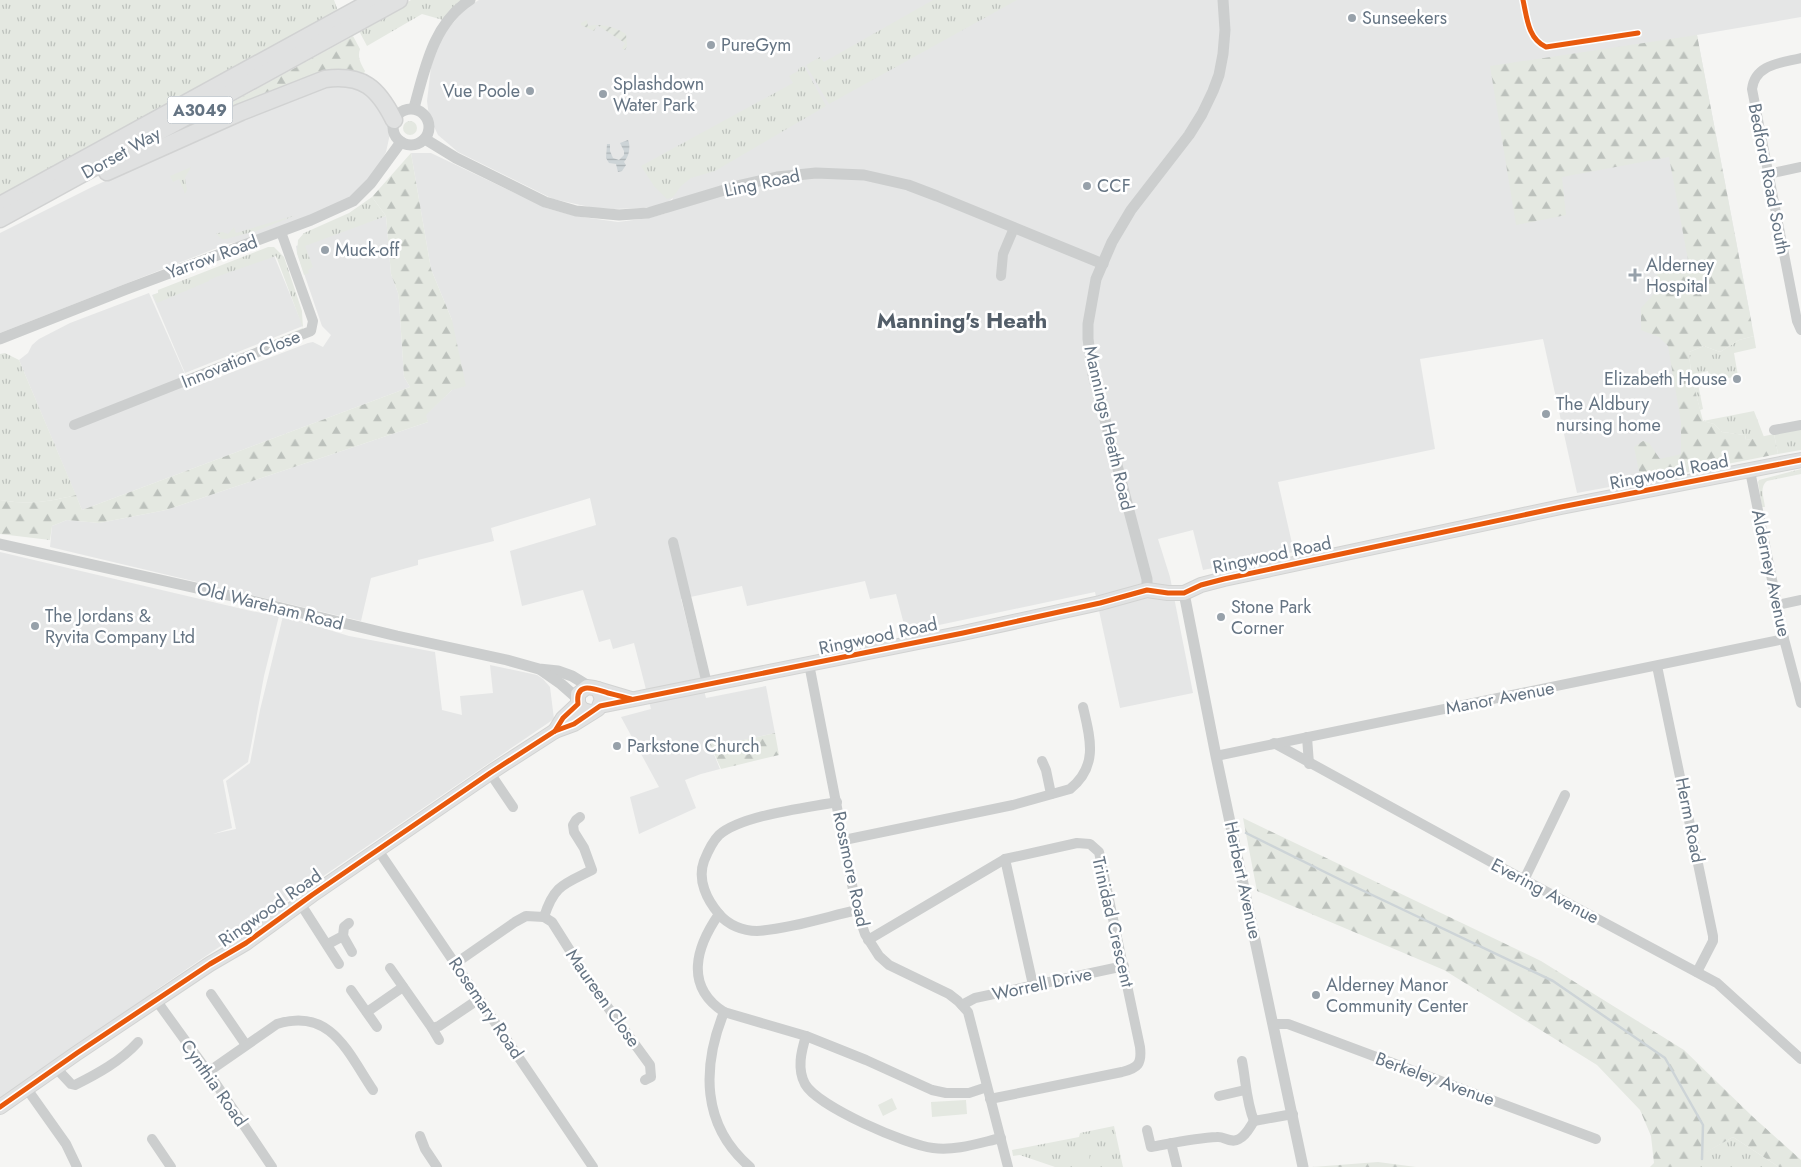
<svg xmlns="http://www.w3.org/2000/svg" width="1801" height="1167" viewBox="0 0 1801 1167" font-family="Jost,sans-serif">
<defs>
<pattern id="grass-tufts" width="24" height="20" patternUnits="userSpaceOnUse" patternTransform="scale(1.25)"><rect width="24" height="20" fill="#e4e8e1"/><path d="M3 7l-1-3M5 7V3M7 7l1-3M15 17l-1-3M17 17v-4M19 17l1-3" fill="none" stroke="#bcc1bc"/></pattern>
<pattern id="forest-firs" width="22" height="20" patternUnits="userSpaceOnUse" patternTransform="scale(1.25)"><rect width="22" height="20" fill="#e4e8e1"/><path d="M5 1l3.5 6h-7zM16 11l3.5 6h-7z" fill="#bcc1bc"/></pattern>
<pattern id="garden-furrows" width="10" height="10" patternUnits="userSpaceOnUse" patternTransform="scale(1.25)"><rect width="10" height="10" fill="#e4e8e1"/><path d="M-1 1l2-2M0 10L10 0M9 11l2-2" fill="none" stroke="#bcc1bc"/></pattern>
<pattern id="water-rules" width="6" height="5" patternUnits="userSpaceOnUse" patternTransform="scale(1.25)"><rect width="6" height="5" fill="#cdd4d7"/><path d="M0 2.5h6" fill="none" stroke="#aab1b4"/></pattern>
</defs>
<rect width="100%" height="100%" fill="#f5f5f3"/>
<!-- built -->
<g fill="#e5e6e6">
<polygon points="479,0 1801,0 1801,17 1697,35 1752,325 1676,340 1695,471 1577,493 1543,339 1420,359 1435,449 1278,482 1294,552 1203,570 1193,530 1158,539 1170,577 1193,693 1120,708 1095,592 906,632 896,594 870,599 865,581 747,606 742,586 681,599 706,698 766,686 775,733 721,745 709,742 720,769 701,774 685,780 696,808 639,834 630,797 659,787 621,717 651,709 634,643 613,649 610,639 599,642 583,590 522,606 510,551 596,525 590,498 491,528 494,541 418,560 418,565 371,578 361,621 50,547 52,526 67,520 99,523 166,510 428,422 425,415 452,390 452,320 431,269 411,153 431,153 546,208 575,216 618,222 649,218 667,213 673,198 663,205 643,208 613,209 594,208 553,199 458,152 438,135 429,116 427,101 431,67 437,47 447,30 466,8"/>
<polygon points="350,85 372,96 389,126 390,134 386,152 373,177 346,200 302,219 247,240 227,244 0,333 0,233 92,187 248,116 323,86"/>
<polygon points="386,216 391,274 398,293 399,301 404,377 410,387 82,510 19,360 28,353 32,345 39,339 70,323 149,293 191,388 308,343 313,342 323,347 331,335 322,326 297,253 296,246"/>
<polygon points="273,253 303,326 185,373 152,295"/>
<polygon points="0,552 251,611 279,616 264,676 248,762 223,780 232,828 213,834 236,829 226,781 250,763 260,710 283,616 349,636 435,652 442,710 462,715 460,696 493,693 490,665 537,675 543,679 550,687 554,719 153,992 156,1000 0,1107"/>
</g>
<!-- grass -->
<g fill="url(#grass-tufts)">
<polygon points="0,0 334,0 338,11 0,196"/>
<polygon points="411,0 464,0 443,20 422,14 367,46 358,29"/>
<polygon points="933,0 1017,0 829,104 806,65 820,57 824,62"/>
<polygon points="804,66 826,106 715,171 691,178 681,186 673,197 667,199 654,186 641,166 793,83 789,76 798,71 799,68"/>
<circle cx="410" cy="128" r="7"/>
<polygon points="191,167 185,178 187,190 185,194 179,179 173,182 170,176"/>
<polygon points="372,197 386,216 305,246 313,267 308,270 309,273 304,275 297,253 298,240 304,233 349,213"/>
<polygon points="296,215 256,231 226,239 222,239 216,234 222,232 228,234 234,227 236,233"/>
<polygon points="268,247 274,247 284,257 302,311 303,329 298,333 253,349 303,328 276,256 216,277 209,280 209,281 157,303 153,295 158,293 158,290"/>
<polygon points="1754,336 1756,348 1734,353 1738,376 1710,382 1708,371 1696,374 1703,409 1700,410 1691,374 1689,352 1704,346 1720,352 1739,340"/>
<path d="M5,353L19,360L76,495C47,502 30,505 0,500V354Z"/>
<polygon points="1754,411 1764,437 1746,440 1745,435 1722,432 1714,424 1703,421"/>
<polygon points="1801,429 1801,450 1778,454 1774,434"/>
<path d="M1801,469V474L1767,481C1759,487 1764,498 1765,507H1762L1758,482L1759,480Z"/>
<polygon points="1114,1126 1123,1167 1055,1167 1020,1155 1013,1156 1012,1150 1079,1137 1080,1133"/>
<polygon points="1733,1137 1779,1167 1680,1167 1680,1166"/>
</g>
<!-- forest -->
<g fill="url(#forest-firs)">
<polygon points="1697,35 1754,336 1739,340 1720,352 1704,346 1689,352 1691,374 1703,421 1714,424 1722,432 1745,435 1746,440 1774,434 1778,454 1641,481 1634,447 1643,441 1649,443 1660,459 1681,454 1681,422 1668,346 1659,337 1641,330 1641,308 1659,288 1656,270 1673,259 1682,274 1690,271 1669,157 1562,177 1566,215 1516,225 1490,66"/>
<path d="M353,36L360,49C357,57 361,64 365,71L363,76L341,70L320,72L209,119L207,116Z"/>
<path d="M411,153L431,269L452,320L466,386L452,390L426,415L428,422L166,510L99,523L67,520L52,526L50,540L0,534V500C30,505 47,502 76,495L82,510L410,387L404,377L399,301L398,293L391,274L386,216L372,197Z"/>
<polygon points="775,733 779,755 721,769 709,742 719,739 721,745"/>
<polygon points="1243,818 1541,961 1684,1050 1752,1116 1801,1160 1801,1167 1779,1167 1733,1137 1680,1167 1650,1167 1654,1163 1651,1136 1640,1110 1597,1065 1444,970 1257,891"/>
<polygon points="1378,1162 1416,1167 1312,1167"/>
</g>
<!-- park -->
<g fill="#e4e8e1">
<polygon points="892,1098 897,1109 883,1116 878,1105"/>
<polygon points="966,1100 967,1114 932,1117 931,1102"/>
<polygon points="1075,1148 1090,1149 1089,1165 1073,1164"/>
</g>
<!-- garden -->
<path fill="url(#garden-furrows)" d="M587,20L588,26C603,23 614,27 626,34L627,46L625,50L622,48L625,43L597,25L594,31L581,25V23Z"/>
<!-- water -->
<path fill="url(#water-rules)" d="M628,140C631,146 629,157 624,162L626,165L622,171L618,172L616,164L609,163L606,158L607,144H610V151L613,158L619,160L624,155V151L620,143Z"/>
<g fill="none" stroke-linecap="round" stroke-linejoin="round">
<!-- stream -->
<polyline stroke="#cdd4d7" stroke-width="2.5" points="1246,833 1347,883 1553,981 1665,1058 1703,1125 1702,1159"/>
<defs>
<g id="secondary">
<polyline points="600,706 963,633 1100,603 1147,590 1168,593 1184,593 1201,585 1224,579 1561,507 1801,460"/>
<polyline points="590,712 583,710 578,704 578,694 587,687 594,688 631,699"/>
<polyline points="555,731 563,718 578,704"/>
<polyline points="0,1107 77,1053 210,964 246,943 312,895 493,771 555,731 574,724 598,709 602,699 598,689"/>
</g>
<g id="trunk">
<path d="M107,172L241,112L325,79C363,74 378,88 394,120"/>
<polyline points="0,205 374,0"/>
<polyline points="0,219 399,0"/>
</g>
</defs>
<!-- secondary casing -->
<use href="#secondary" stroke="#d2d3d2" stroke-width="16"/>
<!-- trunk casing -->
<use href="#trunk" stroke="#d1d2d2" stroke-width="19"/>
<!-- minor -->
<g stroke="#cccece" stroke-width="10">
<path d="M1801,58C1781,63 1755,64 1752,89L1797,321L1801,330"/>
<polyline points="1768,174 1801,167"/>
<polyline points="1001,276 1003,254 1014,228"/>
<polyline points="74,425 311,331 313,321 281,232"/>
<polyline points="1774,430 1801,425"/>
<polyline points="1750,471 1784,639 1801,703"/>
<polyline points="673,542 707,684"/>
<polyline points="1777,605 1801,600"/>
<polyline points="809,664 857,910 865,934 879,956 889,965 949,994 958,1001 968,1012 1008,1167"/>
<polyline points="1657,666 1713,936 1713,941 1697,972"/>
<polyline points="1307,737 1309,764"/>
<polyline points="1274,743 1493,863 1717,983 1801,1059"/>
<polyline points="1216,756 1784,639"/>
<polyline points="1042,761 1046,770 1051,794"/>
<polyline points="490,773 513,807"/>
<path d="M844,840L1013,805L1070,789C1099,766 1090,737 1083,707"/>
<polyline points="378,850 593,1167"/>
<polyline points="1005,859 1033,985"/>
<polyline points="1524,880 1565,795"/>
<polyline points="300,903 339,964"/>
<path d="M719,914C728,925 743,931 757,931C789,929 826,917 857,910"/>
<polyline points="544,917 552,922 593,987 650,1065 651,1077 645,1080"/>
<polyline points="343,936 352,952"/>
<path d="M868,940L1005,859L1077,843L1090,844L1099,852L1140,1047C1142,1064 1138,1068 1122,1072L990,1099"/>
<polyline points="328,944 343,936 344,927 349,923"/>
<path d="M456,963L515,922L526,916L544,917C554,885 564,884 592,870L584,848L574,832L573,825L576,820L580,817"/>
<polyline points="390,968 432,1028 439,1026 479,999"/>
<polyline points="351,990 377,1027"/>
<polyline points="211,994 246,1045"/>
<polyline points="156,1000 208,1072 272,1167"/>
<polyline points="962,1005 975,998 1124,966"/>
<polyline points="367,1012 403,987"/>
<polyline points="724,1012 806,1036 866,1060 932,1090 946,1093 969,1093 987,1087"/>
<polyline points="1274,1024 1288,1024 1596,1139"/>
<polyline points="432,1028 439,1040"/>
<path d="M806,1036C801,1052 797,1069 805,1084C818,1107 907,1145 933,1148C956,1151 979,1143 1001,1138"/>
<path d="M1242,1061C1246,1081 1246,1101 1254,1121L1293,1114"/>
<path d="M56,1068L71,1084L75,1085C97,1074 121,1061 138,1042"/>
<path d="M208,1072L277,1024C331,1007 348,1053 373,1090"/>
<polyline points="27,1089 66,1144 77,1167"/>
<polyline points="1219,1096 1245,1090"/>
<path d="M1147,1130L1151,1147C1173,1143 1195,1138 1217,1137C1224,1136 1231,1144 1239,1139C1246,1136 1250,1127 1254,1121"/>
<polyline points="420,1136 425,1149 437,1167"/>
<polyline points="152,1139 171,1167"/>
<polyline points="1171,1143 1177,1167"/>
<path d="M750,1167C701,1125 702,1067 724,1012C684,986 696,947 719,914C707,900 697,880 704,861C708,851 712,842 719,835C742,815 806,808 837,802"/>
</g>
<!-- tertiary -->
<g stroke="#cccece" stroke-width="11">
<path d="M414,108C425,68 433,24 470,0"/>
<circle cx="411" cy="127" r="18"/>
<polyline points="425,139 456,158 545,202 576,211 619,215 648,213 741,185 777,177 816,173 864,175 908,185 937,196 1103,264"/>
<polyline points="0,339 127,289 311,220 353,201 371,183 401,142"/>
<polyline points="0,544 232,596 397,636 507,660 539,669 558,671 572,676 590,687"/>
<polyline points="1147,590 1147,579 1093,374 1088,339 1088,324 1096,279 1112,242 1131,210 1189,135 1202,114 1213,91 1219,75 1223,54 1225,30 1223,0"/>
<polyline points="1184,593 1216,756 1303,1167"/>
<polyline points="541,670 561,684 577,698"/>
</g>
<!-- secondary -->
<use href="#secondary" stroke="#e0e1e1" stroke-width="14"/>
<!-- trunk -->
<use href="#trunk" stroke="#e0e1e1" stroke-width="16"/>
<defs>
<g id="cycleway">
<path d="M1523,0C1527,18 1528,39 1546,47L1638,33"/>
<path d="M555,731L563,718L578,704C575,680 595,689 608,693C616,695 624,697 631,699"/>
<polyline points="0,1107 77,1053 210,964 246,943 312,895 490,773 555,731 574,724 600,706 963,633 1100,603 1147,590 1168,593 1184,593 1201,585 1224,579 1561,507 1801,460"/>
</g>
</defs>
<!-- cycleway casing -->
<use href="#cycleway" stroke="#fff" stroke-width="8"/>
<!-- cycleway -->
<use href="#cycleway" stroke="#e8590c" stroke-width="5"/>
</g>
<!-- markers -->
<g fill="#97a1aa" stroke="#fff" stroke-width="2">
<circle cx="1352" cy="18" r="5"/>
<circle cx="711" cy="45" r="5"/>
<circle cx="530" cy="91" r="5"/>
<circle cx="603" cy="94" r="5"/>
<circle cx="1087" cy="186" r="5"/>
<circle cx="325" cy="250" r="5"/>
<path d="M1632.5 267.5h5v5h5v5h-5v5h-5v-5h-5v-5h5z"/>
<circle cx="1737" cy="379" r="5"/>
<circle cx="1546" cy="414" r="5"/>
<circle cx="1221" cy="617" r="5"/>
<circle cx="35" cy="626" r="5"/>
<circle cx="617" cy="746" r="5"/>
<circle cx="1316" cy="995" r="5"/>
</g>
<g text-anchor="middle" stroke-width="5" stroke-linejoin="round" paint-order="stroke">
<!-- shield labels -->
<rect fill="#fff" stroke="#939ea8" stroke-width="1" x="167.5" y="96.5" width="65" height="27" rx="4"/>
<g font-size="16" font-weight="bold" fill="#657483">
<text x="200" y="116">A3049</text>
</g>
<!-- poi labels -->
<g font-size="18" fill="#657483" stroke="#fff" text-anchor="start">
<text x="1362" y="24">Sunseekers</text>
<text x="721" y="51">PureGym</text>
<text x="613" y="90">Splashdown<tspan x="613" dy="21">Water Park</tspan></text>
<text x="520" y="97" text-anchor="end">Vue Poole</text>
<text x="1097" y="192">CCF</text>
<text x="335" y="256">Muck-off</text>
<text x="1646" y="271">Alderney<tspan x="1646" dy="21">Hospital</tspan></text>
<text x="1727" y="385" text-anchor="end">Elizabeth House</text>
<text x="1556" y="410">The Aldbury<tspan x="1556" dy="21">nursing home</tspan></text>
<text x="1231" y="613">Stone Park<tspan x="1231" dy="21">Corner</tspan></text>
<text x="45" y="622">The Jordans &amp;<tspan x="45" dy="21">Ryvita Company Ltd</tspan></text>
<text x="627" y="752">Parkstone Church</text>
<text x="1326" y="991">Alderney Manor<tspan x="1326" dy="21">Community Center</tspan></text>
</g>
<!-- street labels -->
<g font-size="18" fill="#657483" stroke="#fff">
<text transform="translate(121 153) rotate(-29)" y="6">Dorset Way</text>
<text transform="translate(1769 179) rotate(79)" y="6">Bedford Road South</text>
<text transform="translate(762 183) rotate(-12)" y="6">Ling Road</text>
<text transform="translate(212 257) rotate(-20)" y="6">Yarrow Road</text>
<text transform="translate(241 359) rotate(-22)" y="6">Innovation Close</text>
<text transform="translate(1109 428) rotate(77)" y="6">Mannings Heath Road</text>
<text transform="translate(1669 472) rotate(-11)" y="6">Ringwood Road</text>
<text transform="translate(1272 555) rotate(-12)" y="6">Ringwood Road</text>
<text transform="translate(1771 573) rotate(78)" y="6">Alderney Avenue</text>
<text transform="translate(270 606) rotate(14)" y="6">Old Wareham Road</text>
<text transform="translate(878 636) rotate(-12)" y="6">Ringwood Road</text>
<text transform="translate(1500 698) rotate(-11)" y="6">Manor Avenue</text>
<text transform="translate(1690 820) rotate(79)" y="6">Herm Road</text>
<text transform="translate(851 869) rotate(78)" y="6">Rossmore Road</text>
<text transform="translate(1243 880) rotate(78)" y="6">Herbert Avenue</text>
<text transform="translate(1545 891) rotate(28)" y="6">Evering Avenue</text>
<text transform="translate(270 908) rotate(-35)" y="6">Ringwood Road</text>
<text transform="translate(1113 922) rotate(77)" y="6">Trinidad Crescent</text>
<text transform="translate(1042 984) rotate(-12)" y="6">Worrell Drive</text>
<text transform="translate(603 998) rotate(55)" y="6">Maureen Close</text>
<text transform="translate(486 1008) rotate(56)" y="6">Rosemary Road</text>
<text transform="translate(1435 1079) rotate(20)" y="6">Berkeley Avenue</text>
<text transform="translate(214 1083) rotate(55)" y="6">Cynthia Road</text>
</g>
<!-- district labels -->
<g font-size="22" font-weight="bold" fill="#535e69" stroke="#fff">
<text x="962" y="328">Manning's Heath</text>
</g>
</g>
</svg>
